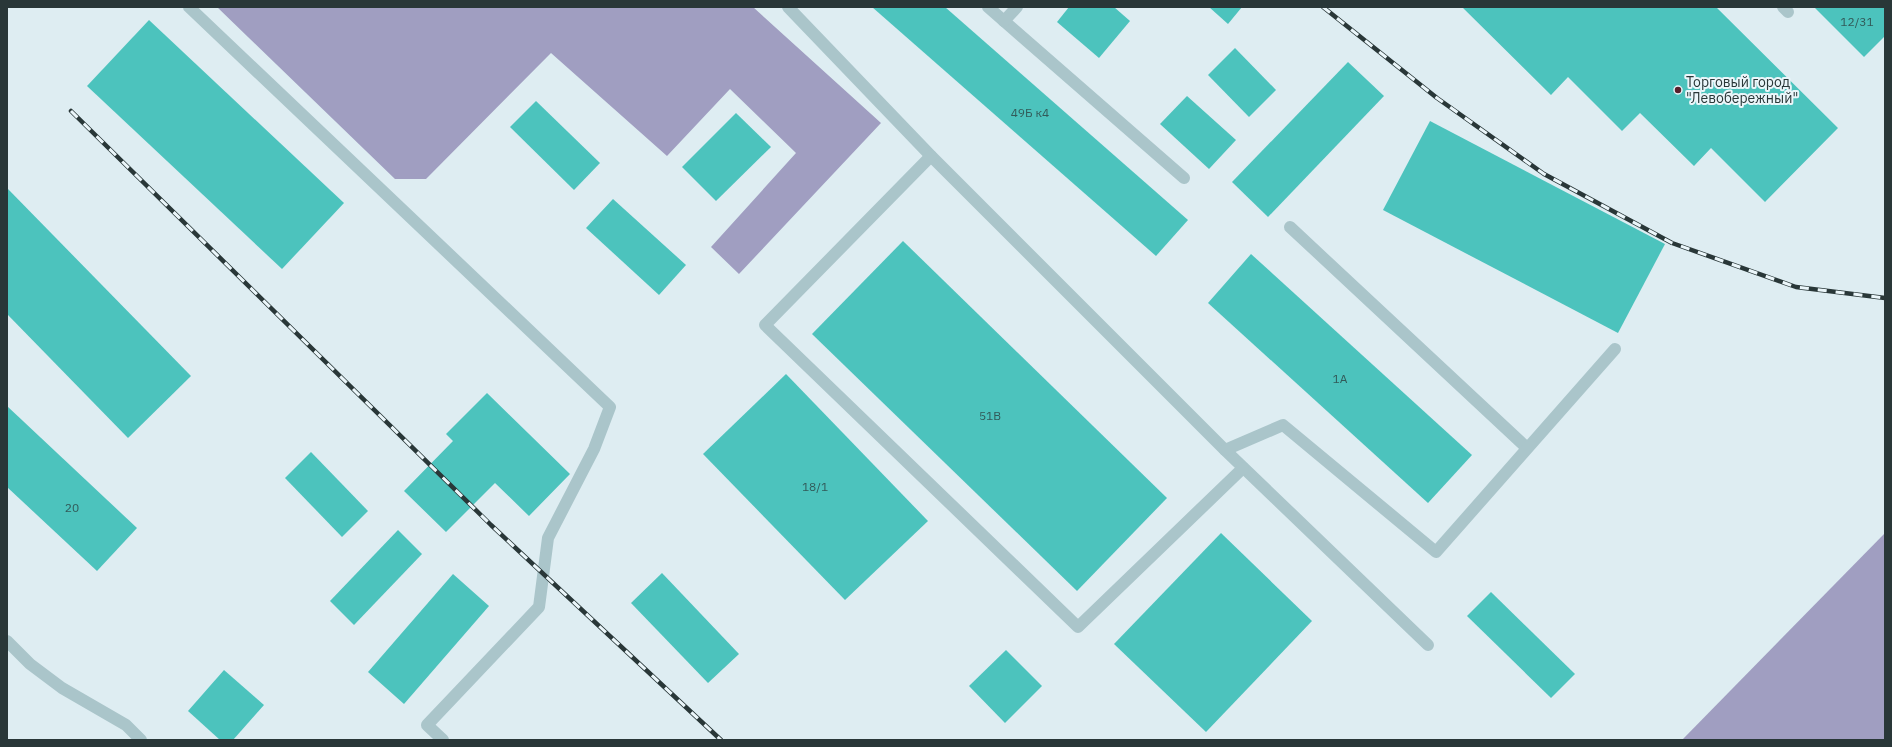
<svg xmlns="http://www.w3.org/2000/svg" width="1892" height="747" viewBox="0 0 1892 747" font-family="'IBM Plex Sans',sans-serif">
<rect width="100%" height="100%" fill="#deedf2"/>
<!-- green -->
<g fill="#a09ec1">
<polygon points="217,7 753,7 881,123 739,274 711,247 796,153 730,89 667,156 551,53 426,179 395,179"/>
<polygon points="1885,533 1885,740 1682,740"/>
</g>
<!-- building -->
<g fill="#4cc3bd">
<polygon points="872,7 945,7 1188,220 1156,256"/>
<polygon points="1069,7 1114,7 1130,21 1099,58 1057,22"/>
<polygon points="1209,7 1242,7 1228,24"/>
<polygon points="1462,7 1716,7 1838,128 1765,202 1711,148 1694,166 1640,113 1622,131 1568,77 1551,95"/>
<polygon points="1814,7 1885,7 1885,36 1864,57"/>
<polygon points="149,20 344,203 282,269 87,86"/>
<polygon points="1235,48 1276,90 1249,117 1208,75"/>
<polygon points="1348,62 1384,96 1268,217 1232,182"/>
<polygon points="1187,96 1236,140 1209,169 1160,124"/>
<polygon points="536,101 600,163 574,190 510,127"/>
<polygon points="736,113 771,147 716,201 682,167"/>
<polygon points="1430,121 1665,244 1618,333 1383,210"/>
<polygon points="7,188 191,376 128,438 7,314"/>
<polygon points="613,199 686,265 659,295 586,228"/>
<polygon points="903,241 1167,498 1077,591 812,334"/>
<polygon points="1251,254 1472,455 1428,503 1208,303"/>
<polygon points="786,374 928,521 845,600 703,454"/>
<polygon points="487,393 570,474 529,516 495,483 446,532 404,491 453,441 446,434"/>
<polygon points="7,406 137,528 97,571 7,487"/>
<polygon points="311,452 368,511 342,537 285,478"/>
<polygon points="398,530 422,554 354,625 330,601"/>
<polygon points="1221,533 1312,621 1206,732 1114,644"/>
<polygon points="662,573 739,654 708,683 631,603"/>
<polygon points="453,574 489,606 404,704 368,672"/>
<polygon points="1491,592 1575,674 1551,698 1467,616"/>
<polygon points="1006,650 1042,686 1005,723 969,686"/>
<polygon points="224,670 264,705 233,740 220,740 188,711"/>
</g>
<g fill="none" stroke-linecap="round" stroke-linejoin="round">
<!-- lane -->
<g stroke="#aac5ca" stroke-width="12">
<polyline points="189,7 610,407 594,449 548,538 539,607 427,725 443,740"/>
<polyline points="788,7 931,156 1225,450 1428,645"/>
<polyline points="988,7 1184,178"/>
<polyline points="1783,7 1788,12"/>
<polyline points="1004,21 1017,7"/>
<polyline points="931,156 765,325 1078,627 1243,468"/>
<polyline points="1290,227 1527,448"/>
<polyline points="1225,450 1283,425 1436,552 1615,349"/>
<polyline points="7,641 30,664 62,688 126,725 141,740"/>
</g>
<defs>
<g id="rail">
<polyline points="1323,7 1437,98 1544,174 1672,243 1796,287 1885,298"/>
<polyline points="71,111 491,525 721,740"/>
</g>
</defs>
<!-- rail casing -->
<use href="#rail" stroke="#293738" stroke-width="4.5"/>
<!-- rail -->
<use href="#rail" stroke="#ebf6fa" stroke-width="3" stroke-dasharray="9" stroke-linecap="butt"/>
</g>
<!-- markers -->
<circle fill="#58202c" stroke="#ebf6fa" stroke-width="1.5" cx="1678" cy="90" r="4"/>
<g text-anchor="middle" stroke-width="4" stroke-linejoin="round" paint-order="stroke">
<!-- number labels -->
<g font-size="12" fill="#325a59">
<text x="1857" y="26">12/31</text>
<text x="1030" y="117">49Б к4</text>
<text x="1340" y="383">1А</text>
<text x="990" y="420">51В</text>
<text x="815" y="491">18/1</text>
<text x="72" y="512">20</text>
</g>
<!-- poi labels -->
<g font-size="14" fill="#293738" stroke="#ebf6fa" text-anchor="start">
<text x="1686" y="87">Торговый город<tspan x="1686" dy="16">"Левобережный"</tspan></text>
</g>
</g>
<!-- border -->
<rect width="1892" height="747" fill="none" stroke="#293738" stroke-width="16"/>
</svg>
